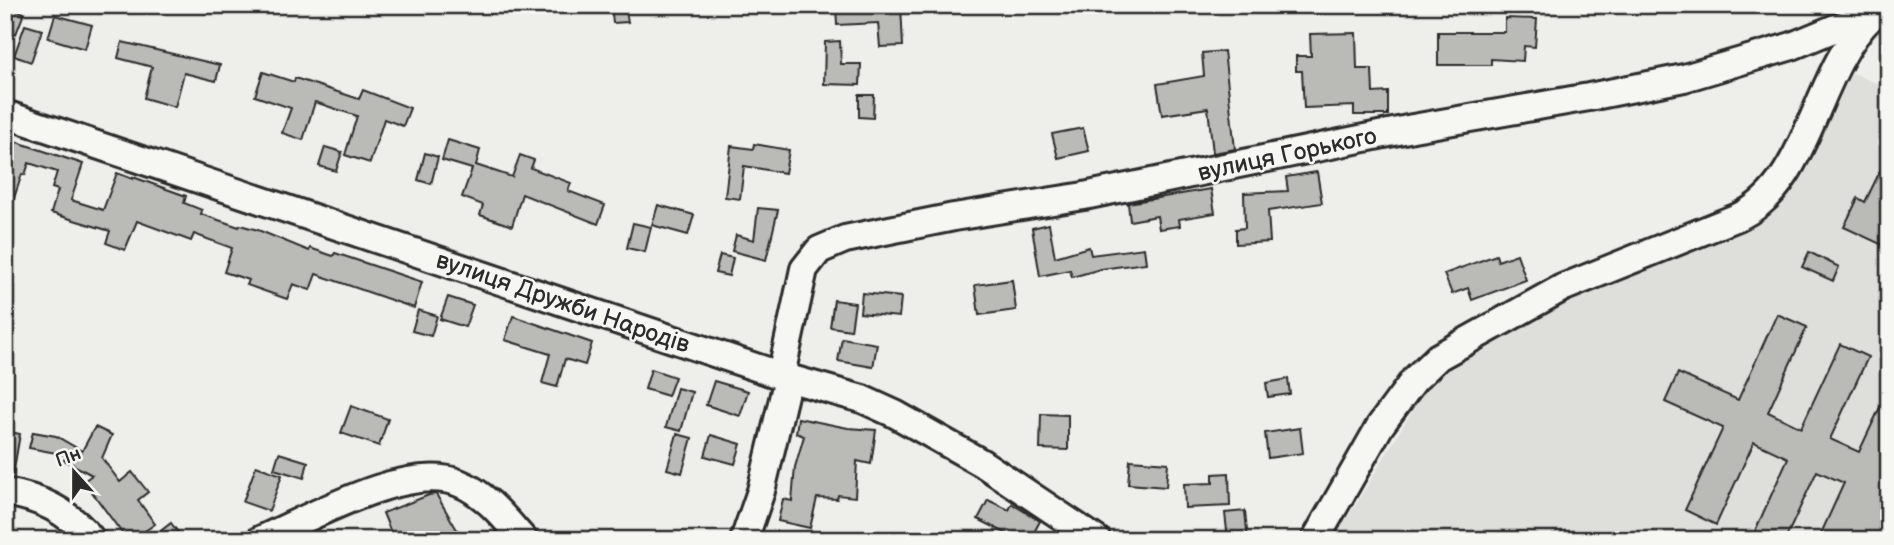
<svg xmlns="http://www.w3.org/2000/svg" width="1894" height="545" viewBox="0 0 1894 545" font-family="'Balsamiq Sans',sans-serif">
<rect width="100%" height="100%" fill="#eeeeea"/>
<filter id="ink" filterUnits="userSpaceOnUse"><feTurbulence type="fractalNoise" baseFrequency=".0143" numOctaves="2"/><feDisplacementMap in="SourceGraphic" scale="14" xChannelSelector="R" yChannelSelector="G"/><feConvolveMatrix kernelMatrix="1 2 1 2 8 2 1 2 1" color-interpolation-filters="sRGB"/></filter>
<g filter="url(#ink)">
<!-- built -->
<polygon fill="#dededb" points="1851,72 1889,89 1889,540 1334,540 1431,380 1583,293 1767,213 1819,145"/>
<!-- building -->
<g fill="#babab7" stroke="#2b2b2b" stroke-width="2">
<polygon points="611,5 625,5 628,22 613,23"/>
<polygon points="836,5 901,5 903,46 880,47 878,23 837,25"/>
<polygon points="11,8 24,13 16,34 5,30 5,23"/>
<polygon points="55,15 92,25 85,49 48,38"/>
<polygon points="1505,18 1537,19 1535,47 1524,46 1523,61 1491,59 1491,65 1438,65 1438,32 1505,32"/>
<polygon points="25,25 42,30 31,62 14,56"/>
<polygon points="1356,33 1357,69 1372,69 1373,93 1388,92 1388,115 1354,115 1354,106 1304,108 1302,71 1296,71 1296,56 1311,56 1310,34"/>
<polygon points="840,41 841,64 861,64 860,85 824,84 825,42"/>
<polygon points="122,42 220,65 216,81 184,73 175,107 144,98 152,67 118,58"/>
<polygon points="1224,51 1235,149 1213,153 1208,108 1162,115 1157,84 1204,76 1202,53"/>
<polygon points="263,72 294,82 295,78 359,99 363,90 410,108 403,126 384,119 370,163 345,155 357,116 315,102 303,140 282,133 291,108 255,96"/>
<polygon points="859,95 874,95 873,118 859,117"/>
<polygon points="1083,128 1089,151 1058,158 1052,134"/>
<polygon points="5,138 83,164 71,200 103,210 117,173 133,179 133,177 186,196 184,203 202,210 201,214 239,227 240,225 258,230 309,251 310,248 333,256 335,253 422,282 414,308 316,274 310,290 293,284 287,299 247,285 249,280 224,272 232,248 194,234 191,241 137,221 125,250 106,243 110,231 51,213 58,190 52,188 57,172 29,163 25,175 22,174 8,216 5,216"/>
<polygon points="448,140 480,150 476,165 512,177 520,155 534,160 531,168 571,183 568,191 605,205 598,224 522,194 512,226 480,215 483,205 462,197 472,169 442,160"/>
<polygon points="754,144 789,150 785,173 744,166 740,199 725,197 731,146 753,149"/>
<polygon points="325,147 342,152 336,171 319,166"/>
<polygon points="425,153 438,157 431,184 418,180"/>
<polygon points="1889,153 1889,248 1844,227 1858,198 1865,202"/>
<polygon points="1317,172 1322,203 1268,211 1270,242 1236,244 1236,229 1245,228 1244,193 1288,191 1286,177"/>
<polygon points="1211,189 1215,213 1179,219 1180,226 1159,229 1157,216 1130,221 1128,203"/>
<polygon points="658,205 694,215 688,235 652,225"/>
<polygon points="758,208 778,210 766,260 732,251 736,235 754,240"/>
<polygon points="633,223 651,227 645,252 627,248"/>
<polygon points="1049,224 1055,257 1089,247 1091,255 1144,248 1146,263 1101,269 1072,277 1070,270 1040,276 1032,228"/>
<polygon points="1809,252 1839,267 1833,281 1802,267"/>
<polygon points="1517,254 1526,280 1472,300 1468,288 1452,294 1444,274 1496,255 1498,261"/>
<polygon points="720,255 733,258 729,276 715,273"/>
<polygon points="1012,280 1016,310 979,315 975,285"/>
<polygon points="862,293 901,297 899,317 860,313"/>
<polygon points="448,297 473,305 465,327 440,319"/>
<polygon points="834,300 855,303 851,330 830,327"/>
<polygon points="418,310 437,316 431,336 412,331"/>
<polygon points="1777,314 1807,327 1768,412 1801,428 1840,344 1868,357 1830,439 1859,452 1889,388 1889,540 1818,540 1844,483 1817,471 1785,540 1751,540 1788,458 1754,442 1716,525 1685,510 1723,428 1665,402 1678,373 1738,400"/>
<polygon points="513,316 592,343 585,365 565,359 557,387 542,383 550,354 505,340"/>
<polygon points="842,338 877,344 873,367 838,361"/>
<polygon points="651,369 675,377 668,396 645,389"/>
<polygon points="1288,379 1290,394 1268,397 1266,383"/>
<polygon points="714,381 748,391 740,416 706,405"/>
<polygon points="677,388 692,392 681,431 666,427"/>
<polygon points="351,406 388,419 379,446 341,433"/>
<polygon points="1041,414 1068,415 1068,450 1040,449"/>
<polygon points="798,418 848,428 876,430 871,464 857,461 855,497 838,495 837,499 817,498 810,528 778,521 783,499 792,501 795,467 804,436 796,433"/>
<polygon points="95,427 112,435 102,458 120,482 132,472 148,492 138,500 155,524 132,540 127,540 84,481 92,475 64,460 67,455 29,448 33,432 56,436 82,451"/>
<polygon points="1300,428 1303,453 1268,458 1265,433"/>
<polygon points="5,431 20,434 13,475 5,474"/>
<polygon points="677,434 692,438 682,473 667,469"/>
<polygon points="711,435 741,444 735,464 705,456"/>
<polygon points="279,453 308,462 304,478 274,469"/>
<polygon points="1130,460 1168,463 1166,487 1128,484"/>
<polygon points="256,466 282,475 269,511 243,502"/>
<polygon points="1229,473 1230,506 1185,508 1184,484 1213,483 1213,474"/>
<polygon points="436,494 463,540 394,540 383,513 429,495"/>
<polygon points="988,500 1009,510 1012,504 1040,521 1030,540 1019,540 978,519"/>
<polygon points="1245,511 1248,540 1228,540 1225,513"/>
<polygon points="171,523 184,540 149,540"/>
</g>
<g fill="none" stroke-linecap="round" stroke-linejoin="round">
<defs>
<g id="minor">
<polyline points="5,114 788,378 862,399 895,414 982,463 1097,540"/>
<polyline points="781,375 804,269 819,250 845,239 954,217 1084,196 1413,128 1589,97 1684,78 1792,46 1879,10"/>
<path d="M5,492C41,498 68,511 92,540"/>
<path d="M260,540C310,518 407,462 459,483C485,493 506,520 524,540"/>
<polyline points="744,540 761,491 788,378"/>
<path d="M1315,540L1380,426L1414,380L1438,357L1562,288L1738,217C1811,184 1813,72 1872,16"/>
</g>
</defs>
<!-- minor casing -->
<use href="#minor" stroke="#2b2b2b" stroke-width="32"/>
<!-- minor -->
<use href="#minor" stroke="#f6f6f2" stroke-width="26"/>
</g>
</g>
<g text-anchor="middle" stroke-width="5" stroke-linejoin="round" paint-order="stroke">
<!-- street labels -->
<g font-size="24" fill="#2b2b2b" stroke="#f6f6f2">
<text transform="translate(1287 154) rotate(-12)" y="8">вулиця Горького</text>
<text transform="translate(563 302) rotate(19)" y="8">вулиця Дружби Народів</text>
</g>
</g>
<!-- margin -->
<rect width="1894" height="545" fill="none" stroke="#f6f6f2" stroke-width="28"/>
<rect x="14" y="14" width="1866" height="517" fill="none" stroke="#2b2b2b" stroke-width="2.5" filter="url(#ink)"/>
<!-- north arrow -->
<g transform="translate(74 472) rotate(339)" stroke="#f6f6f2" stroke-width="5" paint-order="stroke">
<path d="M0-5L12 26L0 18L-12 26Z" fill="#2b2b2b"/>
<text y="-10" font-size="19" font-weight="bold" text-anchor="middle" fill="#2b2b2b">Пн</text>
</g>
</svg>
